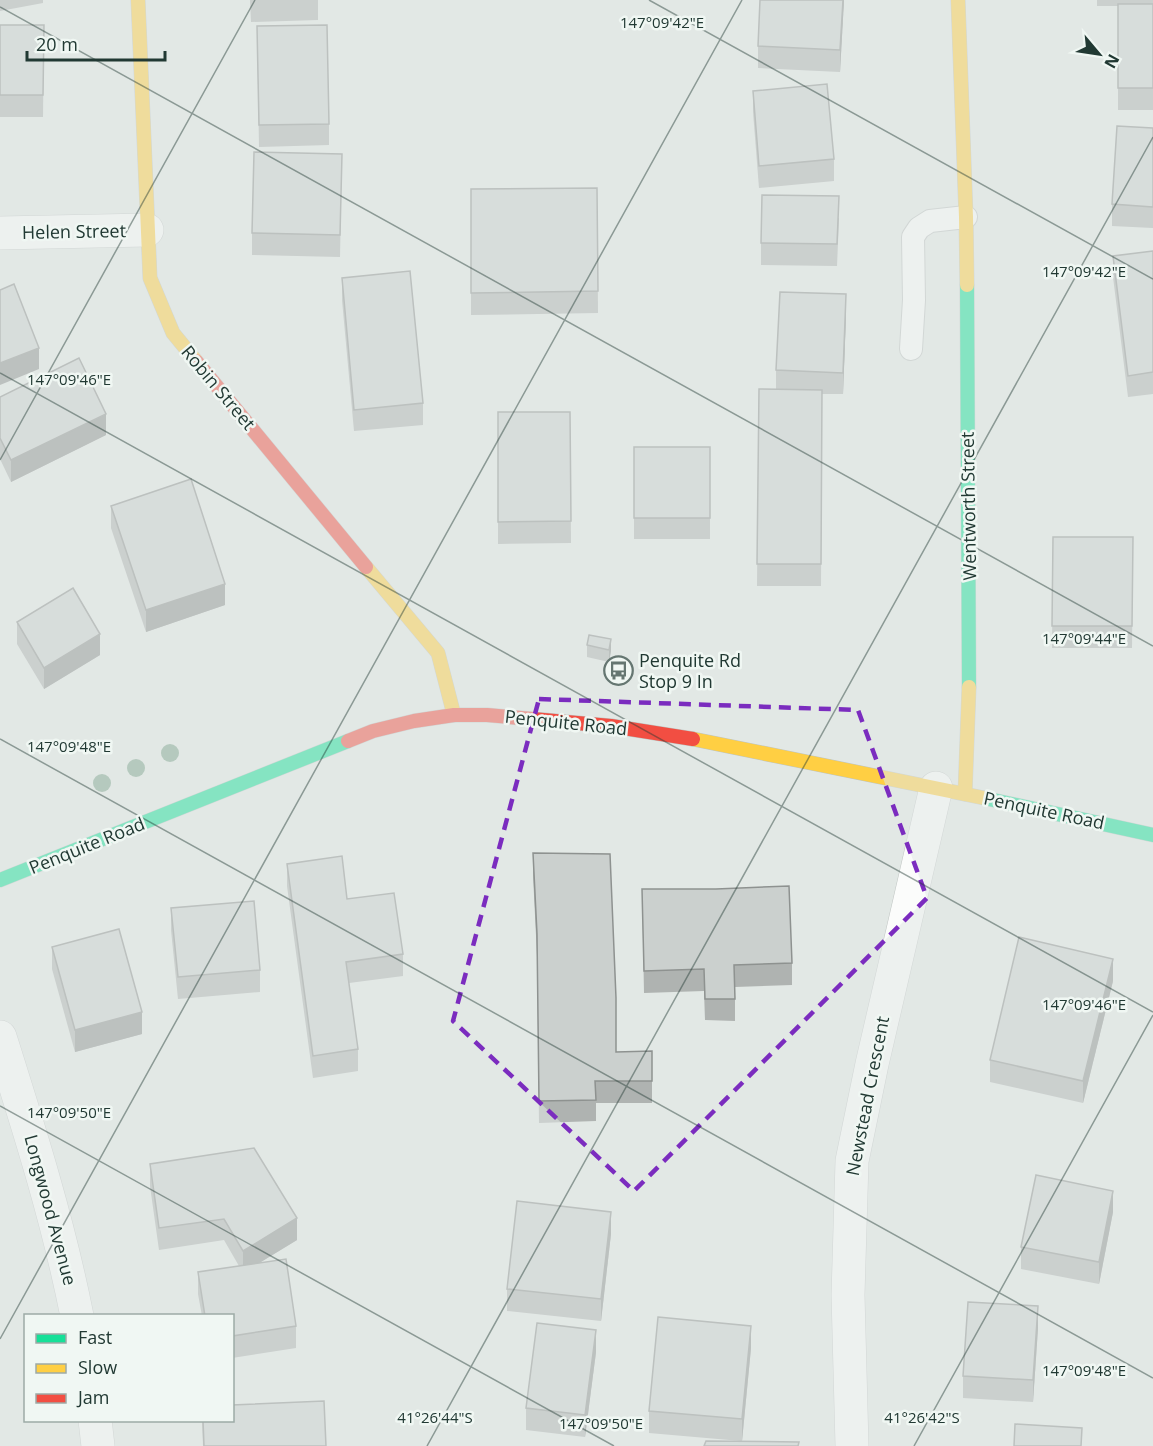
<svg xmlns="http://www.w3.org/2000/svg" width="1153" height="1446" viewBox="0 0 1153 1446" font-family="'Open Sans',sans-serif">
<rect width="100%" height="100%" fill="#e2e8e5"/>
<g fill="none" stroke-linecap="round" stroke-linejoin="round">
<defs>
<polyline id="lane" points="911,349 914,300 913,237 919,228 930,221 966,217"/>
<g id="street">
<polyline points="0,233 147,230"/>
<path d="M0,1037C29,1129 58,1220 77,1316"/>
<polyline points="95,1420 98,1446"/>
<polyline points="852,1446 848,1295 852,1161 872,1064 936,788"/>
</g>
<g id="fast">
<polyline points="967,285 969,687"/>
<polyline points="984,798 1153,835"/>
<polyline points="0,880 348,741"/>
</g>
<g id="slow">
<polyline points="138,0 150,278 173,333 196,361"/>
<polyline points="958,0 966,217 967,285"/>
<polyline points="366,567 438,653 454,715"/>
<polyline points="693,739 984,798"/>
<polyline points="965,794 969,687"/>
</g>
<g id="jam">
<polyline points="196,361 366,567"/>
<polyline points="348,741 373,731 414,721 454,715 487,715 611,726 693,739"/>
</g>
</defs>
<!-- lane casing -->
<use href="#lane" stroke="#bfc4c2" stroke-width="24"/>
<!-- street casing -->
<use href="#street" stroke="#bfc4c2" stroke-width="34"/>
<!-- fast casing -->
<use href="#fast" stroke="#bec5c2" stroke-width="15"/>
<!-- slow casing -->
<use href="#slow" stroke="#bec5c2" stroke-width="15"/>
<!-- jam casing -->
<use href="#jam" stroke="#bec5c2" stroke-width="15"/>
<!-- lane -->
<use href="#lane" stroke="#fbfcfb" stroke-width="22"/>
<!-- street -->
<use href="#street" stroke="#fbfcfb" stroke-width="33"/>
<!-- fast -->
<use href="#fast" stroke="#16e098" stroke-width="14"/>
<!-- slow -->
<use href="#slow" stroke="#ffcf43" stroke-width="14"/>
<!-- jam -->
<use href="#jam" stroke="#f24e42" stroke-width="14"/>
</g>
<!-- trees -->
<g fill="#7fa58e">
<circle cx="170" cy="753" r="9"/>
<circle cx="136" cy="768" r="9"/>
<circle cx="102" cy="783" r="9"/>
</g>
<!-- wall -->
<g fill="#afb3b1">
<polygon points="0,0 43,0 43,3 0,11"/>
<polygon points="250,0 318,0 318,20 251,22"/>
<polygon points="844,0 840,72 758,68 758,46"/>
<polygon points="1097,0 1153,0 1153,110 1118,110 1118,6 1097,6"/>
<polygon points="0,25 44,25 43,117 0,117"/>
<polygon points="257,26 329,124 329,145 259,147"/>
<polygon points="753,91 834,159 834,181 759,188 753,112"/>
<polygon points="1153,128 1153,228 1112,226 1112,204"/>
<polygon points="342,154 340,257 252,255 252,233"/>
<polygon points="597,188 598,313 471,315 471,189"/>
<polygon points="839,218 837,266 761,265 761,243"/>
<polygon points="1153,251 1153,394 1128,397 1113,277 1113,256"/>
<polygon points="342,278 423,403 423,425 354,431 342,300"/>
<polygon points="846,316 843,394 822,394 821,586 757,586 759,389 776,389 776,370"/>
<polygon points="0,397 106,435 11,482 0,459"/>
<polygon points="498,412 570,412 571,543 498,544"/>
<rect x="634" y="447" width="76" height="92"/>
<polygon points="111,506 225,605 146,632 111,528"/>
<polygon points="1053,537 1133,537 1132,648 1052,648"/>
<polygon points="17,622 100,655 44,689 17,644"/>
<polygon points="587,645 611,651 609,662 587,657"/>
<polygon points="533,853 616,1052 652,1051 652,1103 596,1103 596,1121 539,1123 537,956 533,875"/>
<polygon points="287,864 347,899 403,954 403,976 349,983 358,1049 358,1071 313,1078 287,886"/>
<polygon points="642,889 792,963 792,985 735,987 735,1021 705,1020 704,991 644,993"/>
<polygon points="171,908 260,970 260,992 178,999 171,930"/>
<polygon points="52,947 142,1034 75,1052 52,969"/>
<polygon points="1113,981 1083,1103 990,1082 990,1060"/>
<polygon points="150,1164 297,1240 259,1263 296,1326 296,1348 232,1358 232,1316 202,1316 198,1294 198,1272 239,1266 224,1240 159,1250 150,1186"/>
<polygon points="1113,1212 1099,1284 1021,1269 1021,1247"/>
<polygon points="611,1234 601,1321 507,1311 507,1289"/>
<polygon points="1038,1328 1033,1402 963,1398 963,1376"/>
<polygon points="751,1348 742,1441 799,1446 649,1433 649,1411"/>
<polygon points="596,1352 585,1437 526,1430 526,1408"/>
<polygon points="202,1420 232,1420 326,1446 203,1446"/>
</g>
<!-- shaded-wall -->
<g fill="#8e9290">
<polygon points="843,0 844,0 840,72 840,50"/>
<polygon points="846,294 846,316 843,394 843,373"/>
<polygon points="39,348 39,369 0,385 0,363"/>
<polygon points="106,414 106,435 11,482 11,460"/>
<polygon points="225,584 225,605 146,632 146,610"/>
<polygon points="100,634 100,655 44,689 44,668"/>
<polygon points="611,639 611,651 609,662 609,650"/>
<polygon points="1113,959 1113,981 1083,1103 1083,1081"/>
<polygon points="142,1012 142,1034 75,1052 75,1030"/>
<polygon points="1113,1191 1113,1212 1099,1284 1099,1262"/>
<polygon points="611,1212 611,1234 601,1321 601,1299"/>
<polygon points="297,1218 297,1240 243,1273 243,1251"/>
<polygon points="1038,1306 1038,1328 1033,1402 1033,1380"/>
<polygon points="751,1326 751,1348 742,1441 742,1419"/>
<polygon points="596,1330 596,1352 585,1437 585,1415"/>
</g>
<!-- building -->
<g fill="#cbd0ce" stroke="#8e9290" stroke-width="1.5">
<polygon points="760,0 843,0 840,50 758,46"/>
<rect x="1118" y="4" width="35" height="84"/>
<polygon points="0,25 44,25 43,95 0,95"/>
<polygon points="327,25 329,124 259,125 257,26"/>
<polygon points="827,84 834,159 759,166 753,91"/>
<polygon points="1117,126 1153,128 1153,207 1112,204"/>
<polygon points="254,152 342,154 340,235 252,233"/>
<polygon points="597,188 598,291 471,293 471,189"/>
<polygon points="762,195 839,196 837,244 761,243"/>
<polygon points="1153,251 1153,372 1128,376 1113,256"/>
<polygon points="410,271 423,403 354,410 342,278"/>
<polygon points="14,284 39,348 0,363 0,290"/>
<polygon points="780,292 846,294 843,373 776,370"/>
<polygon points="79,358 106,414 11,460 0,438 0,397"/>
<polygon points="759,389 822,390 821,564 757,564"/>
<polygon points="498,412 570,412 571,521 498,522"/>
<rect x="634" y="447" width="76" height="71"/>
<polygon points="191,479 225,584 146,610 111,506"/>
<polygon points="1053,537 1133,537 1132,626 1052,626"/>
<polygon points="73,588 100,634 44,668 17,622"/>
<polygon points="589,635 611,639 609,650 587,645"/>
<polygon points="533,853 610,854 616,998 616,1052 652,1051 652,1081 595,1081 596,1100 539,1101 537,934"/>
<polygon points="342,856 347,899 394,893 403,954 346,962 358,1049 313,1056 287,864"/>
<polygon points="789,886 792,963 734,965 735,999 705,999 704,969 644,971 642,889 716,889"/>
<polygon points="254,901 260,970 178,977 171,908"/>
<polygon points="119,929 142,1012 75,1030 52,947"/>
<polygon points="1019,937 1113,959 1083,1081 990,1060"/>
<polygon points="254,1148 297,1218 243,1251 224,1219 159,1228 150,1164"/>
<polygon points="1036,1175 1113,1191 1099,1262 1021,1247"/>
<polygon points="517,1201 611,1212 601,1299 507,1289"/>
<polygon points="286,1259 296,1326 232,1336 232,1316 205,1316 198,1272"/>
<polygon points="968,1302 1038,1306 1033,1380 963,1376"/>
<polygon points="658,1317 751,1326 742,1419 649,1411"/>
<polygon points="537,1323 596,1330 585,1415 526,1408"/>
<polygon points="324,1401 326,1446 204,1446 203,1420 232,1420 232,1405"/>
<polygon points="1015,1424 1082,1428 1081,1446 1014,1446"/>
<polygon points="706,1441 799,1442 798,1446 704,1446"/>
</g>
<!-- marked area -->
<path d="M0 0H1153V1446H0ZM539,699L858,710L927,898L634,1191L453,1021Z" fill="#e2e8e5" fill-opacity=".55" fill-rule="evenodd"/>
<path fill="none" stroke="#7b2cbf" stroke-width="4.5" stroke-dasharray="12 8" stroke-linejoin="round" d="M539,699L858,710L927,898L634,1191L453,1021Z"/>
<!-- ticks -->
<path fill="none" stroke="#213933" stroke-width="1.5" stroke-opacity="0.45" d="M649,0L1153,279M0,7L1153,646M0,373L1153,1012M0,460L255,0M0,739L1153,1378M0,1106L614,1446M0,1339L742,0M427,1446L1153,137M914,1446L1153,1015"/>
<!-- icons -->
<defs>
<symbol id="bus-ring" viewBox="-11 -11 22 22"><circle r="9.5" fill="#f0f7f3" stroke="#657671" stroke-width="1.5"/><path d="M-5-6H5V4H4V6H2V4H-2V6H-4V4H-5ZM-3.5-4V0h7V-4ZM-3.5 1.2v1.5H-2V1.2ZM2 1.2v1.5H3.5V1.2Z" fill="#657671"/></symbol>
</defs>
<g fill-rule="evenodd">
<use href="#bus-ring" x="602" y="654" width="33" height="33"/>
</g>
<g text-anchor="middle" stroke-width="5" stroke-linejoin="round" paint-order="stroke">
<!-- street labels -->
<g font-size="18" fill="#213933" stroke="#f0f7f3">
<text transform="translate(74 232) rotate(-1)" y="6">Helen Street</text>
<text transform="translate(218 388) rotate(50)" y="6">Robin Street</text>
<text transform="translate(969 506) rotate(-91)" y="6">Wentworth Street</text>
<text transform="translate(566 723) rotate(6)" y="6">Penquite Road</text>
<text transform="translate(1044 811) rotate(12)" y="6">Penquite Road</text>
<text transform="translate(87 846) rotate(-22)" y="6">Penquite Road</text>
<text transform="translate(868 1096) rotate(-79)" y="6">Newstead Crescent</text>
<text transform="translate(50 1210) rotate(75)" y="6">Longwood Avenue</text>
</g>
<!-- poi labels -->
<g font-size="18" fill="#213933" stroke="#f0f7f3" text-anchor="start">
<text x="639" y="667">Penquite Rd<tspan x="639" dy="21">Stop 9 In</tspan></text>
</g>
</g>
<g font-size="15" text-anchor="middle" fill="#213933" stroke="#f0f7f3" stroke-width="5" stroke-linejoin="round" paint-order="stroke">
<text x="662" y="28">147°09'42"E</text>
<text x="1084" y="277">147°09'42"E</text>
<text x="69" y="385">147°09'46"E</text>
<text x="1084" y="644">147°09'44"E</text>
<text x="69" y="752">147°09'48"E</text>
<text x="1084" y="1010">147°09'46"E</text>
<text x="69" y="1118">147°09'50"E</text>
<text x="1084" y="1376">147°09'48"E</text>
<text x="435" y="1423">41°26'44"S</text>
<text x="922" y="1423">41°26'42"S</text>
<text x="601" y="1429">147°09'50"E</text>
</g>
<!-- legend -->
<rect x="24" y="1314" width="210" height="108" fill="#f0f7f3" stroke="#9daba6" stroke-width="1.5"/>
<rect x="36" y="1334" width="30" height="9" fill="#16e098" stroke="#9daba6" stroke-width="1.5"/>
<text x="78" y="1344" font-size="18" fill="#213933">Fast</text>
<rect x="36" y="1364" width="30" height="9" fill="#ffcf43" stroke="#9daba6" stroke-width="1.5"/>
<text x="78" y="1374" font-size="18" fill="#213933">Slow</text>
<rect x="36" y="1394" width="30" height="9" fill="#f24e42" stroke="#9daba6" stroke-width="1.5"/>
<text x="78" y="1404" font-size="18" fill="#213933">Jam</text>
<!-- north arrow -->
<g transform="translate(1099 54) rotate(119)" stroke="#f0f7f3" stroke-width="4.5" paint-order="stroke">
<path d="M0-4.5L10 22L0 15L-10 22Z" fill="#213933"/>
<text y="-9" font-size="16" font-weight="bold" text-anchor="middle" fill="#213933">N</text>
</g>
<!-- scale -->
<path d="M27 51v9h138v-9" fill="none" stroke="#213933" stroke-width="3"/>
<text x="36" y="51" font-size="18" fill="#213933" stroke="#f0f7f3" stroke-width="4.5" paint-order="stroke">20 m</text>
</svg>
